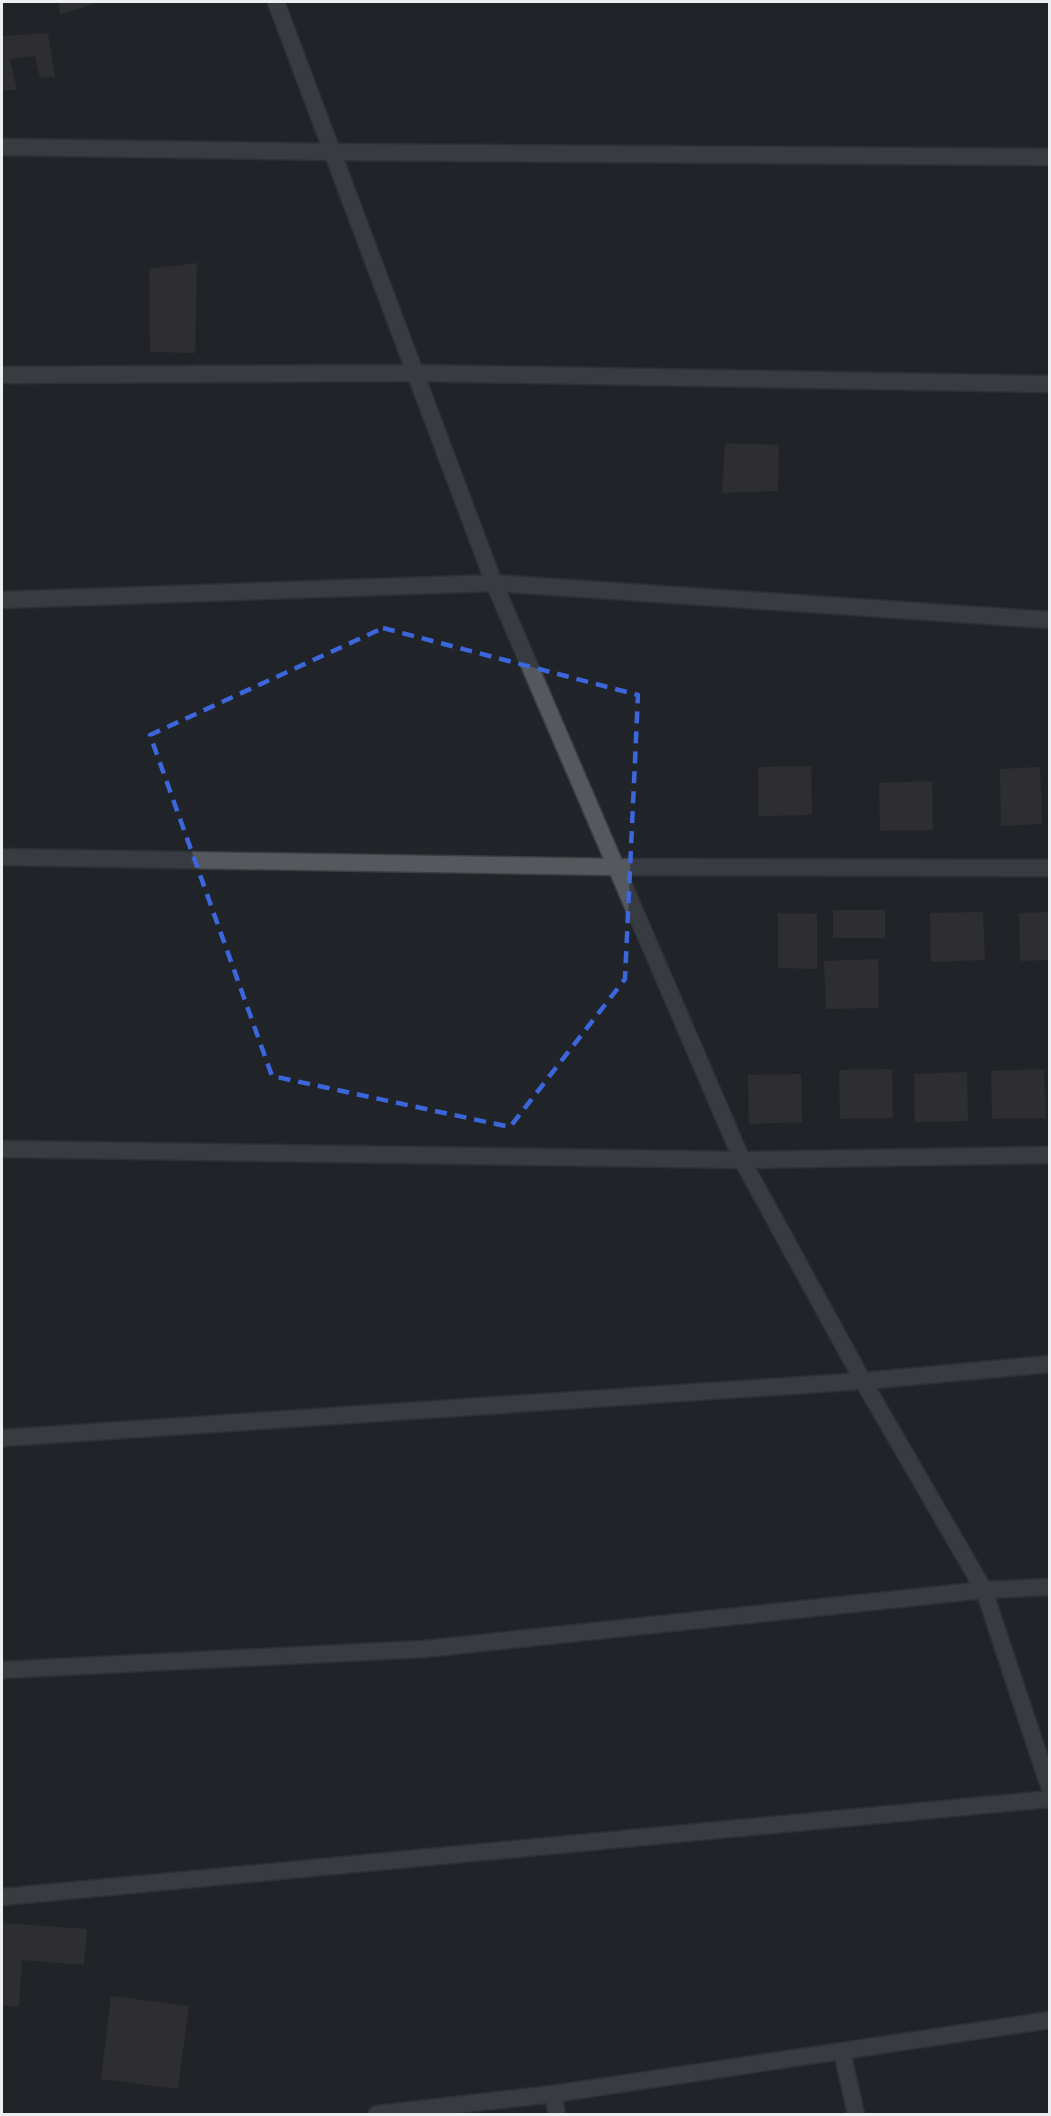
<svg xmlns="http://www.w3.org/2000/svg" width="1051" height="2116" viewBox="0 0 1051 2116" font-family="Commissioner,sans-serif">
<rect width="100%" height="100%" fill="#212529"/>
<!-- building -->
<g fill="#3e3835">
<polygon points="59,2 102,2 60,14"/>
<polygon points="48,33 55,77 40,78 35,56 10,59 17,90 2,90 2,36"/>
<polygon points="197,263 195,353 150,352 149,269"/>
<polygon points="725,443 779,445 778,491 722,493"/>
<polygon points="811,766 812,815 759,816 758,767"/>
<polygon points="1040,767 1042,824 1001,826 1000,769"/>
<polygon points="932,781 933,830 880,831 879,783"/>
<rect x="833" y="910" width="52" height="28"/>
<polygon points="983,912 985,960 931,962 930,913"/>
<polygon points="1050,912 1050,960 1020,961 1019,913"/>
<polygon points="778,913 817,914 817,969 778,968"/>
<polygon points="878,959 879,1008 826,1009 824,961"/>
<polygon points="892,1069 893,1118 840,1119 839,1070"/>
<polygon points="1044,1069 1046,1118 992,1119 991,1071"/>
<polygon points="967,1072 968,1121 915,1122 914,1074"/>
<polygon points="801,1074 802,1122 749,1124 748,1075"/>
<polygon points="2,1923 87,1929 84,1965 22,1960 19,2007 2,2005"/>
<polygon points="111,1996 189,2006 178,2089 101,2079"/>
</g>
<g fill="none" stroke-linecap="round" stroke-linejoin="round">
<defs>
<g id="service">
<polyline points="333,152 1050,157"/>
<polyline points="416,373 1050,384"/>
<polyline points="494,583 1050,620"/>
<polyline points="863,1381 1050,1364"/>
<polyline points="984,1590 1050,1587"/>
</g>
<g id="minor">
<polyline points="276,2 494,583 742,1160 863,1381 984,1590 1050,1789"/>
<polyline points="2,147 333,152"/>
<polyline points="2,375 416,373"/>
<polyline points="2,600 494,583"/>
<polyline points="2,857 616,867 1050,868"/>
<polyline points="2,1149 742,1160 1050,1155"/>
<polyline points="2,1438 863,1381"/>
<polyline points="2,1670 424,1649 984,1590"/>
<polyline points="2,1897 1050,1799"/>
<polyline points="842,2052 856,2114"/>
<polyline points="553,2094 557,2114"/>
<polyline points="377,2114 553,2094 1050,2020"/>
</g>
</defs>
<!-- service casing -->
<use href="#service" stroke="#3c4043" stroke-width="19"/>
<!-- minor casing -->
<use href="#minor" stroke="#3c4043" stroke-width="19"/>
<!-- service -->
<use href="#service" stroke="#55595e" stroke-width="16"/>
<!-- minor -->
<use href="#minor" stroke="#55595e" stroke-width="16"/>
</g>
<!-- marked area -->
<path d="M0 0H1051V2116H0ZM383,628L638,695L625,979L510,1127L272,1076L150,735Z" fill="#212529" fill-opacity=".55" fill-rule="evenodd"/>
<path fill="none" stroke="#3c66dc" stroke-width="4.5" stroke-dasharray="12 8" stroke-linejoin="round" d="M383,628L638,695L625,979L510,1127L272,1076L150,735Z"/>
<!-- border -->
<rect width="1051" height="2116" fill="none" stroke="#eceff2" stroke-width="6"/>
</svg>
